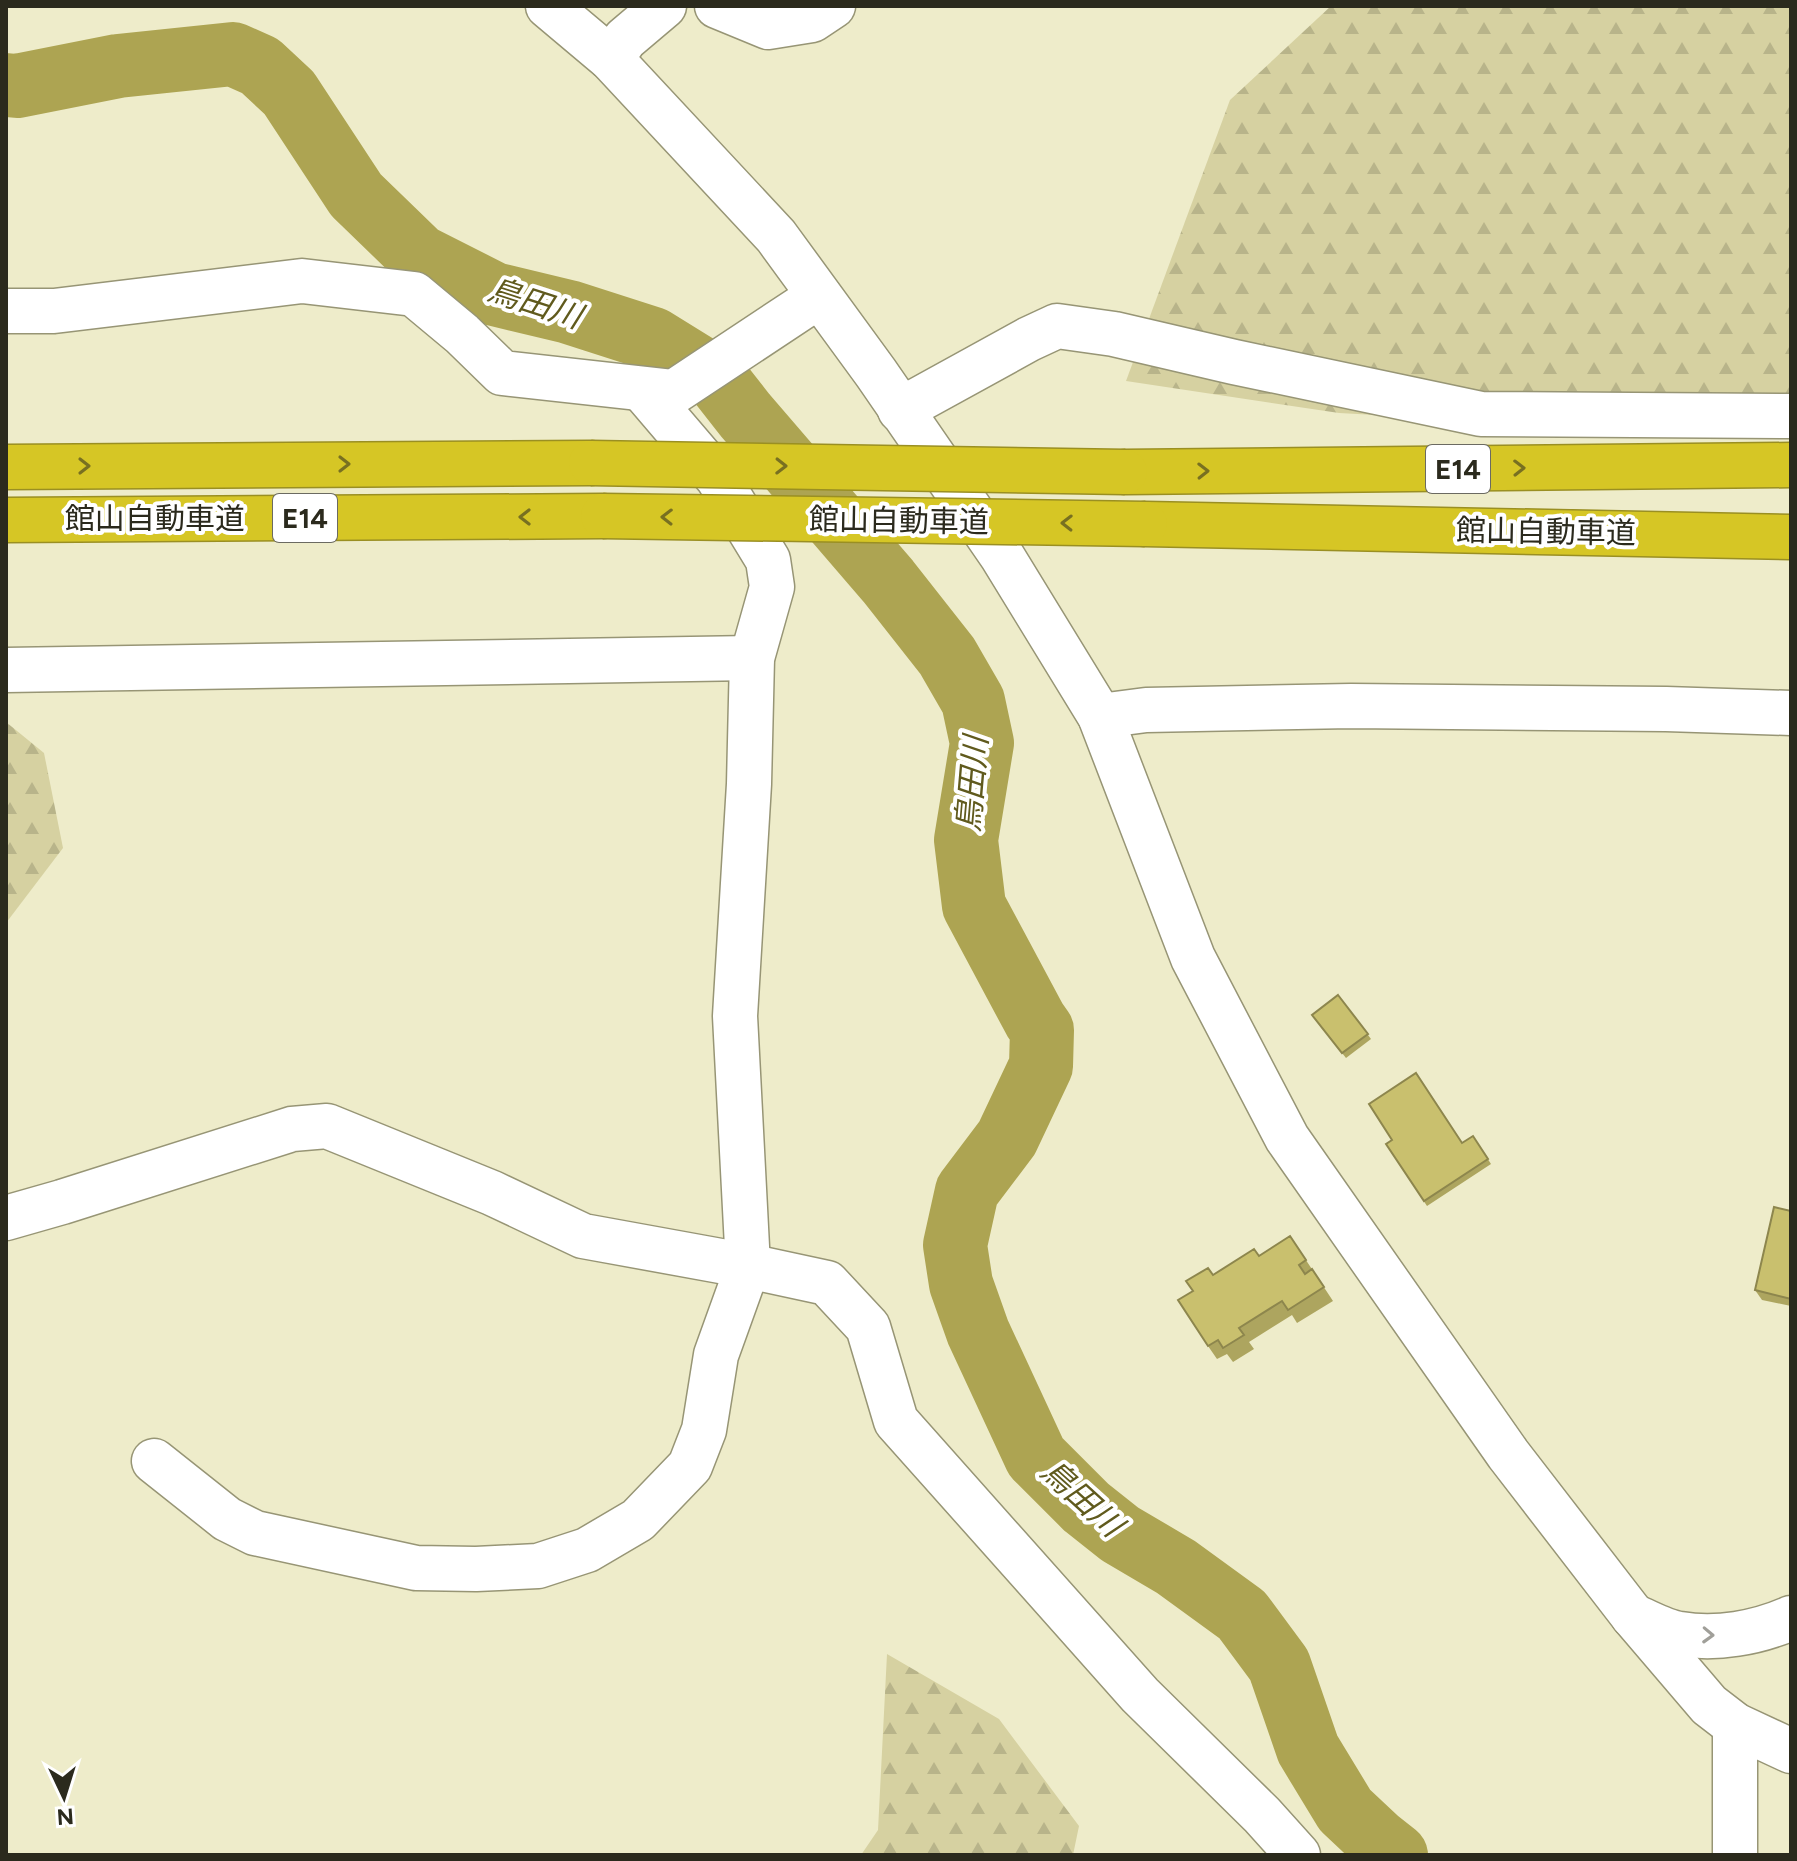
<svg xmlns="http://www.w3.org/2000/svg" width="1797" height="1861" viewBox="0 0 1797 1861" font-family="Figtree,'Noto Sans JP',sans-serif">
<defs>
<pattern id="forest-firs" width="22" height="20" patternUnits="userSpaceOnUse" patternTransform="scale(2)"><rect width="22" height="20" fill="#d6d1a1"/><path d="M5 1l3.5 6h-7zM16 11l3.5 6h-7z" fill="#b8b48a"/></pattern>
</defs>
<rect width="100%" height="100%" fill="#eeecca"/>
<!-- forest -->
<g fill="url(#forest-firs)">
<polygon points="1331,6 1791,6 1791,438 1339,413 1126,381 1230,100"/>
<polygon points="6,722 44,753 63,848 6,923"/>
<polygon points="887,1654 999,1719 1079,1826 1073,1855 861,1855 878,1830"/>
</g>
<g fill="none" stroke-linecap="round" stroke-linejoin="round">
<!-- river -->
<polyline stroke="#ada452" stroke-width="64" points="6,85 17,86 118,66 233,54 260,66 289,93 356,195 419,256 494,294 569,312 653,339 716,378 745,415 888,581 947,656 973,701 982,743 966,840 974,906 1035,1020 1042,1030 1041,1066 1007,1138 967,1191 955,1245 961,1284 978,1332 1036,1457 1086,1507 1120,1534 1176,1567 1242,1615 1279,1665 1308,1749 1345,1810 1377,1840 1396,1855"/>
<defs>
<g id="minor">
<polyline points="548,6 611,59 776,236 876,373 1002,556 1100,716 1193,958 1287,1138 1508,1454 1633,1616 1709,1705 1735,1725 1791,1751"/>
<polyline points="717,6 768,27 812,20 833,6"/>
<polyline points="611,59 625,39 664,6"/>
<polyline points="6,311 54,311 302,281 414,294 462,334 502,373 674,392 819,296"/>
<polyline points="900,410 1029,339 1057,326 1114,334 1234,362 1481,414 1791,416"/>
<polyline points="6,670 752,658"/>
<polyline points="1100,716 1146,710 1351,706 1666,709 1791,713"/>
<polyline points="6,1218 62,1202 292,1129 327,1126 492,1193 583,1236 748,1266 827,1283 868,1327 896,1421 1140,1695 1262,1815 1298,1855"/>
<polyline points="154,1461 227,1519 255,1533 416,1568 476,1569 538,1566 587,1550 638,1520 690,1466 704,1430 716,1355 748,1266 735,1016 749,784 752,658 772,587 768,560 718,478 642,389"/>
<path d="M1633,1616C1648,1622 1665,1632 1680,1634C1717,1640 1757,1633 1791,1618"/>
<polyline points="1735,1855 1735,1725"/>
</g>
<g id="highway">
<polyline points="6,467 591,463"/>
<polyline points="1125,472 1791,465"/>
<polyline points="6,520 603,516"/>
<polyline points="1145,524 1791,537"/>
</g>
</defs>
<!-- minor casing -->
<use href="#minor" stroke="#979575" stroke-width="47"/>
<!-- highway casing -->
<use href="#highway" stroke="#9a8f22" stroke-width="47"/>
<!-- minor -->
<use href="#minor" stroke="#fff" stroke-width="44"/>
<!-- highway -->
<use href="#highway" stroke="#d6c625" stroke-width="44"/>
<defs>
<g id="highway-bridge">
<polyline points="591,463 1125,472"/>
<polyline points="603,516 1145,524"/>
</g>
</defs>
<!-- highway-bridge casing -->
<use href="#highway-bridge" stroke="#9a8f22" stroke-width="47" stroke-linecap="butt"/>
<!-- highway-bridge -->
<use href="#highway-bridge" stroke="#d6c625" stroke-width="44"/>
</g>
<!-- wall -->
<g fill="#ada55f">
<polygon points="1338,995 1371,1039 1346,1058 1312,1015"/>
<polygon points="1473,1136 1491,1164 1427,1206 1386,1144 1462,1143"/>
<polygon points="1791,1211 1791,1306 1762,1300 1755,1290"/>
<polygon points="1290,1236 1333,1301 1297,1323 1292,1315 1249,1342 1254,1349 1233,1362 1227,1354 1217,1359 1208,1346 1193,1291 1213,1275 1259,1256"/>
</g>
<!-- building -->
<g fill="#c9c06e" stroke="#8d864d" stroke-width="2">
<polygon points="1338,995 1368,1034 1342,1053 1312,1015"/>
<polygon points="1416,1073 1462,1143 1473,1136 1488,1159 1424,1201 1386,1144 1392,1140 1369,1104"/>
<polygon points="1774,1207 1791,1211 1791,1299 1755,1290"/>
<polygon points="1290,1236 1306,1260 1299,1265 1305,1274 1312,1269 1324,1287 1288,1310 1282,1301 1239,1328 1244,1335 1223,1348 1218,1340 1208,1346 1178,1300 1193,1291 1186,1281 1208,1268 1213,1275 1254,1249 1259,1256"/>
</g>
<!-- one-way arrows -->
<defs><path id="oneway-chevron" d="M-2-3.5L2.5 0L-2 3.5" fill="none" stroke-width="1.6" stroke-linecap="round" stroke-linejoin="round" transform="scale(2)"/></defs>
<g stroke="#787021">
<use href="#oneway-chevron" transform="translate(344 464)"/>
<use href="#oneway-chevron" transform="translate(84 466)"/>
<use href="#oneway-chevron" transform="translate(781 466) rotate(1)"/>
<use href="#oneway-chevron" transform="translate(1519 468) rotate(-1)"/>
<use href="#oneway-chevron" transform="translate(1203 471) rotate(-1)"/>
<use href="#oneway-chevron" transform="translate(525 517) rotate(180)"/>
<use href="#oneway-chevron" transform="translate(667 517) rotate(-179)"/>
<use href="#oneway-chevron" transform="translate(1067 523) rotate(-179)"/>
</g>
<use stroke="#a09f99" href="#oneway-chevron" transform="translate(1708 1635) rotate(2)"/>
<g text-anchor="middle" stroke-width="8" stroke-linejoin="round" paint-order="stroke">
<!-- shield labels -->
<g fill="#fff" stroke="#6b6a61" stroke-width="2">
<rect x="1426" y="445" width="64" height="48" rx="6"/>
<rect x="273" y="494" width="64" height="48" rx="6"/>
</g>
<g font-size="28" font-weight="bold" fill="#2b2a1d">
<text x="1458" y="479">E14</text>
<text x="305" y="528">E14</text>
</g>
<!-- street labels -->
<g font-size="30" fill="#2b2a1d" stroke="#fff">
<text x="155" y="529">館山自動車道</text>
<text transform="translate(899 521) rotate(1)" y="10">館山自動車道</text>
<text transform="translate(1546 532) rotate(1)" y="10">館山自動車道</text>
</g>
<!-- water labels -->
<g font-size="32" font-style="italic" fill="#605a1d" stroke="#fff">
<text transform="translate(535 303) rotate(18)" y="11">鳥田川</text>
<text transform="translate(972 784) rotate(-85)" y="11">鳥田川</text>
<text transform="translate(1082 1498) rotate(42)" y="11">鳥田川</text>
</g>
</g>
<!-- border -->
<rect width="1797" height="1861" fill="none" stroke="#2b2a1d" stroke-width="16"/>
<!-- north arrow -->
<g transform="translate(64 1797) rotate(176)" stroke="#ffffff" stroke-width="6" paint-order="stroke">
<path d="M0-6L14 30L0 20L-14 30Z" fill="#2b2a1d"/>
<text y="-12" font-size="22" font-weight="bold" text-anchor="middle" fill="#2b2a1d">N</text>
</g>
</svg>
